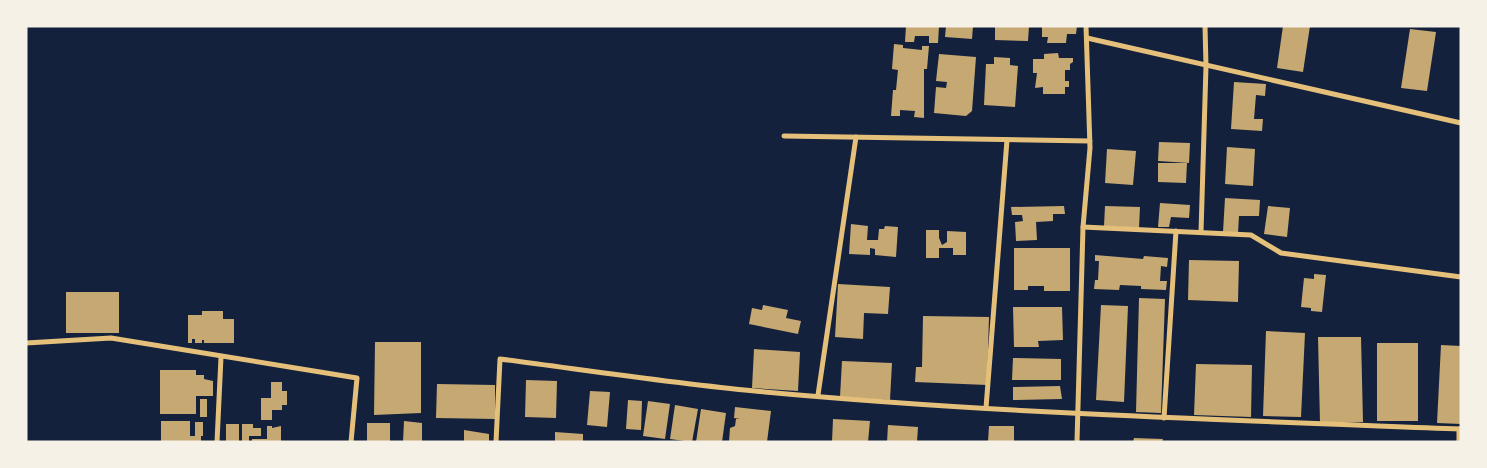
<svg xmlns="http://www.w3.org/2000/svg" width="1487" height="468" viewBox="0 0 1487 468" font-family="Figtree,sans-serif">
<rect width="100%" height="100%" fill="#14213d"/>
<!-- building -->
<g fill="#c6a872">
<polygon points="906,26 939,26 938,43 929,43 929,36 915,36 914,42 905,42"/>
<polygon points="946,26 973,26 972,39 945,37"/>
<polygon points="995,26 1029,26 1028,41 995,40"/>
<polygon points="1042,26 1077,26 1076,34 1067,34 1066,43 1047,43 1048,37 1042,37"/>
<polygon points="1283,26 1310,26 1303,72 1277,68"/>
<polygon points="1410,29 1436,32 1427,91 1401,88"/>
<polygon points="894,44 903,45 903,48 922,50 922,46 929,46 927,69 924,69 924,118 914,117 915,111 900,110 900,116 891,116 893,90 896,90 898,70 892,69"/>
<polygon points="1058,53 1059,58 1073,58 1073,62 1070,64 1070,70 1065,70 1065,81 1069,81 1069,87 1065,87 1065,94 1043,94 1043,87 1035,88 1037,73 1033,73 1033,59 1044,59 1044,54"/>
<polygon points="939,54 976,57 972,111 966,116 934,113 936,87 946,88 947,82 936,81"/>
<polygon points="994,57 1010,58 1010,65 1018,66 1015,107 984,105 986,64 994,64"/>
<polygon points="1234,82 1266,84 1265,96 1256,95 1254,119 1263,119 1262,131 1231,129"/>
<polygon points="1159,142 1190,143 1189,163 1158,161"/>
<polygon points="1227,147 1255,149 1253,186 1225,184"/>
<polygon points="1107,149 1136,151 1133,185 1105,183"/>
<polygon points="1158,163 1187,163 1186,183 1158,182"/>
<polygon points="1225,198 1260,200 1259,216 1239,216 1238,233 1223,232"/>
<polygon points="1160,203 1190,205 1189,218 1171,217 1169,227 1158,227"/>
<polygon points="1064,206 1065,214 1053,214 1053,221 1036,222 1037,240 1016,241 1015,222 1023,221 1022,215 1012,215 1011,207"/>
<polygon points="1105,206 1140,207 1139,228 1104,226"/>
<polygon points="1268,206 1290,208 1287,237 1264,234"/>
<polygon points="851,224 868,226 867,240 878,240 879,229 884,229 885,226 898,227 896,257 875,255 875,249 870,248 870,255 849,254"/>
<polygon points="926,230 939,230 939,238 942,245 947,242 947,231 966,232 966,255 953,255 953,248 939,248 939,258 926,258"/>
<polygon points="1014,248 1070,248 1070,291 1044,291 1044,286 1028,286 1028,290 1014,290"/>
<polygon points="1095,255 1143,259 1144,256 1168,258 1167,267 1161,266 1160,281 1167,281 1166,290 1141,289 1141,286 1120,285 1119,290 1094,289 1095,280 1098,280 1099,261 1095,261"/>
<polygon points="1189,260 1239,261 1238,302 1188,300"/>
<polygon points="1314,274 1326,275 1322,312 1311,311 1311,308 1301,307 1304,278 1314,279"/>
<polygon points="838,284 890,287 888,314 864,313 863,339 835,337"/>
<rect x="66" y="292" width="53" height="41"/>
<polygon points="1139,298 1165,299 1161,413 1136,412"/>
<polygon points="763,305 788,310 786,318 801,321 798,334 749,324 752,308 762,310"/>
<polygon points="1101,305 1128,306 1124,402 1096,400"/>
<polygon points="1013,307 1062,307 1063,340 1038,341 1039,347 1014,347"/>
<polygon points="202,311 223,311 223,319 234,319 234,343 204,343 204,340 202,340 202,343 195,343 195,339 192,339 192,343 188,343 188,315 202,315"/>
<polygon points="923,316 989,317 987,385 915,382 916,367 922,367"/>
<polygon points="1266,331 1305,333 1301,417 1263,416"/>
<polygon points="1318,337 1361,337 1363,422 1320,423"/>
<polygon points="375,342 421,342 421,413 374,415"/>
<rect x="1377" y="343" width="41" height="78"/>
<polygon points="1441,345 1461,346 1461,424 1437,423"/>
<polygon points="754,349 800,352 798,391 752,388"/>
<polygon points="1013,358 1061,359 1061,380 1012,380"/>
<polygon points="842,361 892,363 890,400 840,397"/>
<polygon points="1196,364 1252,365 1251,417 1194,415"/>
<polygon points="160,370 196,370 196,375 204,375 204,379 213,381 213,396 196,396 196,414 160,414"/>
<polygon points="526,380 557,381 556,418 525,417"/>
<polygon points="271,382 282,382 282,391 287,391 287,405 282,405 282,410 272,410 272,420 261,420 261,398 271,398"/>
<polygon points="437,384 495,385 495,419 436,418"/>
<polygon points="1060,386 1062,399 1013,400 1013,387"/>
<polygon points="590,391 610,392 607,427 587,425"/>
<rect x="200" y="399" width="7" height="18"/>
<polygon points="628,400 642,401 641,430 626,429"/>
<polygon points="648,401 670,404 665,439 643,436"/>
<polygon points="675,405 698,409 692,442 670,439"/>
<polygon points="735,407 771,411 767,442 729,442 730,428 735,426 736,419 740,419 734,418"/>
<polygon points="701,409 726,413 722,442 696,442"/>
<polygon points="833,419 870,421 868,442 832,442"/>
<polygon points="161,421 190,421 190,436 201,436 201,442 161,442"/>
<polygon points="404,421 422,423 422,442 403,442"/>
<rect x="195" y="422" width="8" height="14"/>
<rect x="367" y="423" width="23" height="19"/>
<rect x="226" y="424" width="13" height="18"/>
<polygon points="242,424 253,424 253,428 261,428 261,436 249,436 249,442 242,442"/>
<polygon points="888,425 918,427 917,442 887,442"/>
<polygon points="267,426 272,426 272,428 281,426 281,442 252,442 252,439 267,439"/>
<polygon points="989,426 1014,426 1014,442 988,442"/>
<polygon points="464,430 489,434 489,442 464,442"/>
<polygon points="555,432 583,434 583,442 555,442"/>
<polygon points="1134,438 1163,439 1162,442 1133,442"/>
</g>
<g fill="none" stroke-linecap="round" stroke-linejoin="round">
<!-- minor -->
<g stroke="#e5c07b" stroke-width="5">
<polyline points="1087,38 1461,123"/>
<polyline points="784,136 1090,141"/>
<polyline points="1083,227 1251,235 1281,253 1461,277"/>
<polyline points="1201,232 1206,66 1205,26"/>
<polyline points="26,343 111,338 357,378 351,442"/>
<polyline points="818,395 856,137"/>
<polyline points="986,408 1007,140"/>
<polyline points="1164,418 1176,231"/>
<polyline points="1459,429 1459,442"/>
<polyline points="217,442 221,357"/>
<path d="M496,442L500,359C585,370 670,383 755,391C989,413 1225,420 1461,429"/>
<polyline points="1077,442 1083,227 1090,148 1086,26"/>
</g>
</g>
<!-- border -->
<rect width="1487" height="468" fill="none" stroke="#f6f1e7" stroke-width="55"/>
</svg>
